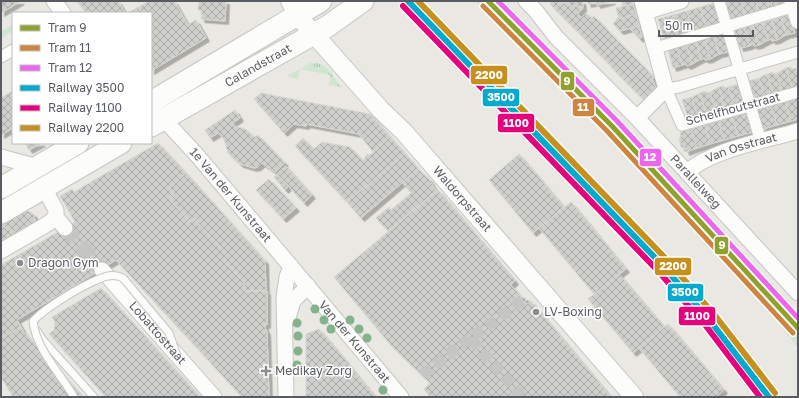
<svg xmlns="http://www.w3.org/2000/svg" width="799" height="398" viewBox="0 0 799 398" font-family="'Golos Text',sans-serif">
<defs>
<pattern id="grass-tufts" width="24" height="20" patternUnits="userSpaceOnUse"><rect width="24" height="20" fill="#cfe6d0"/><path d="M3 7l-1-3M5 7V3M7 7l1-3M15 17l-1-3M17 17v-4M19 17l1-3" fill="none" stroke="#abbdac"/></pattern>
<pattern id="building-cross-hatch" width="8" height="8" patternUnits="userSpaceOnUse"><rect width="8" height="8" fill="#cfcfcb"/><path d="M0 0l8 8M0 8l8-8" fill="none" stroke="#ababa8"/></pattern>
<filter id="shadow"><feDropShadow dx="3.5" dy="3.5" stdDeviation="0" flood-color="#0004"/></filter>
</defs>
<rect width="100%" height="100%" fill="#e9e8e2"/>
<!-- grass -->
<g fill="url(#grass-tufts)">
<polygon points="475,1 480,1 493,13 610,130 696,222 797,334 798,347 772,316 605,134"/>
<polygon points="12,25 13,31 1,38 1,31"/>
<path d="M310,63C326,60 333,76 341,87L329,85L330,75L300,69L298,79L287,76Z"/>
</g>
<!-- building -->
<g fill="url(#building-cross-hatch)" stroke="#d8d8d2" filter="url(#shadow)">
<polygon points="1,1 21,1 1,13"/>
<polygon points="76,1 118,1 125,13 87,13"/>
<polygon points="149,1 174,1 188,25 196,20 206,38 151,71 151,13 128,13"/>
<polygon points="199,1 226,1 225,21 201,19 202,11 198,10"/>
<polygon points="551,1 582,1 583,7 583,8 569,5 566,2 564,4 561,1 554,8 550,4"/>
<polygon points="561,1 564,4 566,2 569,5 583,8 578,14 581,18 586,13 592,18 578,32 554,8"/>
<polygon points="587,1 596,1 596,2 588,4"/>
<polygon points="596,1 612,1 597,5"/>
<polygon points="622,1 632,1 633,4 623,6"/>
<polygon points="725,1 741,1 745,16 731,20"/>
<polygon points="741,1 756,1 759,12 745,16"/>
<polygon points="756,1 771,1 772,8 759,12"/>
<polygon points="771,1 787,1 787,4 772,8"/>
<polygon points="715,3 721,23 706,27 700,7"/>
<polygon points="633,4 636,14 619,19 616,8"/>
<polygon points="700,7 706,27 692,31 687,11"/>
<polygon points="687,11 692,31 678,35 672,15"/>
<polygon points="636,14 639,26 620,31 613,24 618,17 619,19"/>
<polygon points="790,14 795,33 786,35 781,17"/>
<polygon points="672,15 678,35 664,39 658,19"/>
<polygon points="594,16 618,41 602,57 578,32"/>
<polygon points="781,17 786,35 777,40 772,20"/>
<polygon points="772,20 777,40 772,41 772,39 768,40 762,23"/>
<polygon points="762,23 768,40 759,45 753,25"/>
<polygon points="753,25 759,45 754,46 753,44 749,46 744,28"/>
<polygon points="639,26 642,37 640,39 630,29"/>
<polygon points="744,28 749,46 740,48 735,30"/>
<polygon points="723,34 728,52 719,54 714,36"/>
<polygon points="714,36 719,54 710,59 705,39"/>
<polygon points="705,39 710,59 705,60 705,58 701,59 696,42"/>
<polygon points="618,41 642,65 625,81 602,57"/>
<polygon points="696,42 701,59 692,64 686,44"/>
<polygon points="686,44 692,64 687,66 686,64 682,65 677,47"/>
<polygon points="677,47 682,65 673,68 668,49"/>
<polygon points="642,65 654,78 652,79 656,88 644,100 625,81"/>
<polygon points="791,67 792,69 796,68 798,75 798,86 792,88 786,68"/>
<polygon points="786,68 792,88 782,91 777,73"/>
<polygon points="773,72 773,74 777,73 782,91 773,94 767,74"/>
<polygon points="767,74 773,94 764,96 759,78"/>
<polygon points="759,78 764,96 755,99 749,81"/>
<polygon points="738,84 743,102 734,105 728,87"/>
<polygon points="724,86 725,88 728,87 734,105 724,107 719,87"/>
<polygon points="719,87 724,107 715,110 710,92"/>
<polygon points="12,91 13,128 1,135 1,98"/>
<polygon points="706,91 706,93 710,92 715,110 706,113 700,93"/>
<polygon points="261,93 370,114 390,137 373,152 359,134 306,124 306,126 294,124 284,133 254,99"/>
<polygon points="700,93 706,113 697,115 692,97"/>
<polygon points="692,97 697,115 688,118 682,100"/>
<polygon points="798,98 798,119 791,121 785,102"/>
<polygon points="785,102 791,121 777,125 771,106"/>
<polygon points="771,106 777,125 763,129 757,109"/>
<polygon points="235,110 240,118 233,123 234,126 245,129 255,137 258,135 285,163 275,172 262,163 258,167 254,168 240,164 228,153 224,139 218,133 210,138 205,130"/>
<polygon points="747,112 753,132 738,136 732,117"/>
<polygon points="732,117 738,136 724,140 718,121"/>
<polygon points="718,121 724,140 710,144 705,125"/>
<polygon points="705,125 710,144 697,148 691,129"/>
<polygon points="691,129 697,148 686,152 685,148 681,147 679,138 681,136 680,132"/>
<polygon points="390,137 405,154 347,202 295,146 303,138 314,149 322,142 350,147 363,161 367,154 370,155"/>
<polygon points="25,143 42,143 29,150"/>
<polygon points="158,143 186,173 169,188 174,194 169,199 190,222 194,218 227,255 223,259 244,282 244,291 267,291 267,325 264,325 267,332 269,397 242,397 116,260 17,320 21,327 1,338 1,265 75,222 60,196 72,189 74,192"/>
<polygon points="405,154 418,169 361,218 347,202"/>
<polygon points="519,154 564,207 533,233 489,180"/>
<polygon points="286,166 312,195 304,203 277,174"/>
<polygon points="418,169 429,179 436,191 388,231 376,218 389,207 391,210 411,193 402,182"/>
<polygon points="186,173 265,261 266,290 244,291 244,282 223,259 227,255 194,218 190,222 169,199 174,194 169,188"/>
<polygon points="277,174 289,186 285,190 274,177"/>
<polygon points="269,179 296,208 283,219 256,190"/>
<polygon points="438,190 515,281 511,285 521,297 526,298 525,302 527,304 531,301 611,397 430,397 424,389 430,383 390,344 334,277"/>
<polygon points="571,202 626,269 594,294 539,228"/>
<polygon points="26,211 31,212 34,215 35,220 33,224 17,233 1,226 1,222"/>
<polygon points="1,226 16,232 17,233 1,243"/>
<polygon points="619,274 664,327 633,353 588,299"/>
<polygon points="101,288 111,299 200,397 106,397 49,334 54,330 55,322 52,317"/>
<polygon points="668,324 724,390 716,397 680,397 639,348"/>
<polygon points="21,327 23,331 83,397 13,397 1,377 1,338"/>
<polygon points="319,329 342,356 375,397 306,397 306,334"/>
</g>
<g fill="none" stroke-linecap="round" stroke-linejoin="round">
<!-- pedestrian-tunnel -->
<g stroke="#c5c5c2" stroke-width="11" stroke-dasharray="11 5.5" stroke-linecap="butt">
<polyline points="422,375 470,338"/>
<polyline points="522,397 470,338 526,298"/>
</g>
<!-- minor-tunnel -->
<polyline stroke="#c5c5c2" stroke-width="15" stroke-dasharray="15 8" stroke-linecap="butt" points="65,228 102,270"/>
<defs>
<polyline id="service" points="37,331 42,339 94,397"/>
<g id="pedestrian">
<polyline points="719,1 761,142"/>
<polyline points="656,48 798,5"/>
<polyline points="798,52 679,87 666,89 682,125 798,92"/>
<polyline points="1,57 13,50"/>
</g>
<g id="minor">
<polyline points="54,1 63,13"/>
<path id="s1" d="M526,1L535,10L556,37L637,118L798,293"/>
<polyline points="792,1 798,21"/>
<polyline points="645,12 681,1"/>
<path id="s2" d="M157,112L196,154L401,397"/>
<polyline points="637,118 666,89 642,1"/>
<polyline points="1,157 38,167"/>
<path id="s3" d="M687,172C713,149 765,141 798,131"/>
<polyline points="44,188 56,210 56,217 65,228"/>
<polyline points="1,251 49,223 56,217"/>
<path id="s4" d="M102,270L214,397"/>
<polyline points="288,318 293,301 308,286"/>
<polyline points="286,397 284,297 287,277 291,266"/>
</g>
<g id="tertiary">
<path id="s5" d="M290,1L298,16L381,110L404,132L634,397"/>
</g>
<g id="secondary">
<polyline points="151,102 321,1"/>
<path id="s6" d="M151,126L328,26L363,1"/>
<polyline points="1,188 78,143"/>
<polyline points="1,213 121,143"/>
</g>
</defs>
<!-- service casing -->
<use href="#service" stroke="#c5c6c4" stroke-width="9"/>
<!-- pedestrian casing -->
<use href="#pedestrian" stroke="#c5c6c4" stroke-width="13"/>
<!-- minor casing -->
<use href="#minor" stroke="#c5c6c4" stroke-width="17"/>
<!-- tertiary casing -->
<use href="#tertiary" stroke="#c5c6c4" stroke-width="20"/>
<!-- secondary casing -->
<use href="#secondary" stroke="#c5c5c5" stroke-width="23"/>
<!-- service -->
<use href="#service" stroke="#fcfcfb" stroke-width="7"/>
<!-- pedestrian -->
<use href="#pedestrian" stroke="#fcfcfb" stroke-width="11"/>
<!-- minor -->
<use href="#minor" stroke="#fcfcfb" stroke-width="15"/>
<!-- tertiary -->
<use href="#tertiary" stroke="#fcfcfb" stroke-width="18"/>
<!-- secondary -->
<use href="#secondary" stroke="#fcfcfb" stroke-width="21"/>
<defs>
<path id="service-bridge" d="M74,397C60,373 36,349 33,321C45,308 81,286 99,279C107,275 115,274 123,278L169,333L177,356"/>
</defs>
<!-- service-bridge casing -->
<use href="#service-bridge" stroke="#c5c6c4" stroke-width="9" stroke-linecap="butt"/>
<!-- service-bridge -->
<use href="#service-bridge" stroke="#fcfcfb" stroke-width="7"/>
<defs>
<polyline id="rail-1" points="408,1 664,267 711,322 769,397"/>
<polyline id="rail-2" points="403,6 659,272 706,326 760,397"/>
<polyline id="rail-3" points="418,1 669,262 717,318 775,393"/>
</defs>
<!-- rail-1 casing -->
<use href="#rail-1" stroke="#fff" stroke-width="9"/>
<!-- rail-2 casing -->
<use href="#rail-2" stroke="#fff" stroke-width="9"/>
<!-- rail-3 casing -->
<use href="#rail-3" stroke="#fff" stroke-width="9"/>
<!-- rail-1 -->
<use href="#rail-1" stroke="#00a9ce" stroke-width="6"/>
<!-- rail-2 -->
<use href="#rail-2" stroke="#e5007d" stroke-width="6"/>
<!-- rail-3 -->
<use href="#rail-3" stroke="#c7901d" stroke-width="6"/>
<defs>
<polyline id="tram-1" points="488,1 612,126 798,328"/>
<polyline id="tram-2" points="483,6 607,131 793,333"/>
<polyline id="tram-3" points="498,1 617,121 798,318"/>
</defs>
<!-- tram-1 casing -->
<use href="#tram-1" stroke="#fff" stroke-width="8"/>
<!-- tram-2 casing -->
<use href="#tram-2" stroke="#fff" stroke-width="8"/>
<!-- tram-3 casing -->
<use href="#tram-3" stroke="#fff" stroke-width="8"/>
<!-- tram-1 -->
<use href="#tram-1" stroke="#8fa22c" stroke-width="5"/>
<!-- tram-2 -->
<use href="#tram-2" stroke="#cd853f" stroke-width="5"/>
<!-- tram-3 -->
<use href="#tram-3" stroke="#ee65ef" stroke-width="5"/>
</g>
<!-- trees -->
<g fill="#84b28b">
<circle cx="315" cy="309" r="4.5"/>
<circle cx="324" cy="320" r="4.5"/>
<circle cx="350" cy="320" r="4.5"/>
<circle cx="297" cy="323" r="4.5"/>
<circle cx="331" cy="329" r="4.5"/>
<circle cx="359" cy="329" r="4.5"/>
<circle cx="298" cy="336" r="4.5"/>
<circle cx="367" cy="338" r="4.5"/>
<circle cx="298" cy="351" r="4.5"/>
<circle cx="297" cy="365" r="4.5"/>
<circle cx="383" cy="390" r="4.5"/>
</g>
<!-- markers -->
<g fill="#8b8c8e" stroke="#fff" stroke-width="1.5">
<circle cx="20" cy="263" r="4"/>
<circle cx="536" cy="312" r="4"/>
<path d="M264 365h4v4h4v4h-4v4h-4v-4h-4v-4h4z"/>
</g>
<g text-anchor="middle" stroke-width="3" stroke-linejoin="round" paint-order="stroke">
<!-- street labels -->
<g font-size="12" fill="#585b61" stroke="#fff">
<text dy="4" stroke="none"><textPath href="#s6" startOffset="123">Calandstraat</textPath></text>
<text transform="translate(733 109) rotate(-15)" y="4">Schelfhoutstraat</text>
<text dy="4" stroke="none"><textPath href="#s3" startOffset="60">Van Osstraat</textPath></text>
<text dy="4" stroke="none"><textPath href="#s1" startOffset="248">Parallelweg</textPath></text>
<text dy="4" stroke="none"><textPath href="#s2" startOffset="111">1e Van der Kunstraat</textPath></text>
<text dy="4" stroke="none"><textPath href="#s5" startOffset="263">Waldorpstraat</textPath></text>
<text dy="4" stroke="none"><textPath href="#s4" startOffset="84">Lobattostraat</textPath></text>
<text dy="4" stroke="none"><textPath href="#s2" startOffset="303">Van der Kunstraat</textPath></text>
</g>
<!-- poi labels -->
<g font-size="12" fill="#585b61" stroke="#fff" text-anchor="start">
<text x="28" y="267">Dragon Gym</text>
<text x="544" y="316">LV-Boxing</text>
<text x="275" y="375">Medikay Zorg</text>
</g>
</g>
<g stroke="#fff" stroke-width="1.5">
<rect x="470" y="65" width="38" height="20" rx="4" fill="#c7901d"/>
<rect x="560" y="71" width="15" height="20" rx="4" fill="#8fa22c"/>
<rect x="482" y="88" width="38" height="19" rx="4" fill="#00a9ce"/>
<rect x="572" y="98" width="23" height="19" rx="4" fill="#cd853f"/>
<rect x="497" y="113" width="38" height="20" rx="4" fill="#e5007d"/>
<rect x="639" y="148" width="23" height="19" rx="4" fill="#ee65ef"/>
<rect x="714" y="236" width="15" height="19" rx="4" fill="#8fa22c"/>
<rect x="654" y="257" width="38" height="19" rx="4" fill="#c7901d"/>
<rect x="667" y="283" width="37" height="19" rx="4" fill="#00a9ce"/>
<rect x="678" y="306" width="38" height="20" rx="4" fill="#e5007d"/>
</g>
<g font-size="11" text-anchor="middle" font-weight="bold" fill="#fff">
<text x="489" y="79">2200</text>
<text x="567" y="85">9</text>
<text x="501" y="101">3500</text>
<text x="583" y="111">11</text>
<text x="516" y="127">1100</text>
<text x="650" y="161">12</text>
<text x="722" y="249">9</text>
<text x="673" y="270">2200</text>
<text x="685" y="296">3500</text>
<text x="697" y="320">1100</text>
</g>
<!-- border -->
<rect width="799" height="398" fill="none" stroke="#585b61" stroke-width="4"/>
<!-- legend -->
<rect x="12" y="12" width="140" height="132" fill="#ffffff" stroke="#bcbdc0"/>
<rect x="20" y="25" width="20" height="6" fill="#8fa22c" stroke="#bcbdc0"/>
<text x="48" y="32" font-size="12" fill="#585b61">Tram 9</text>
<rect x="20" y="45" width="20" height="6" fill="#cd853f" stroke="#bcbdc0"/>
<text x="48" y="52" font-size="12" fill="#585b61">Tram 11</text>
<rect x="20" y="65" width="20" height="6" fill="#ee65ef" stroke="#bcbdc0"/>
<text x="48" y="72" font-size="12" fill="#585b61">Tram 12</text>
<rect x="20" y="85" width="20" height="6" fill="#00a9ce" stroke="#bcbdc0"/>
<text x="48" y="92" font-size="12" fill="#585b61">Railway 3500</text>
<rect x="20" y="105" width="20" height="6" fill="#e5007d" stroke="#bcbdc0"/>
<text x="48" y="112" font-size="12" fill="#585b61">Railway 1100</text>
<rect x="20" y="125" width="20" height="6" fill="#c7901d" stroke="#bcbdc0"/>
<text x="48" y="132" font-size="12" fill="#585b61">Railway 2200</text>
<!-- scale -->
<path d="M659 30v6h94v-6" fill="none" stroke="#585b61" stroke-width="2"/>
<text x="665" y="30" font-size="12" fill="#585b61" stroke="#ffffff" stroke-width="3" paint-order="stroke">50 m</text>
</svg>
